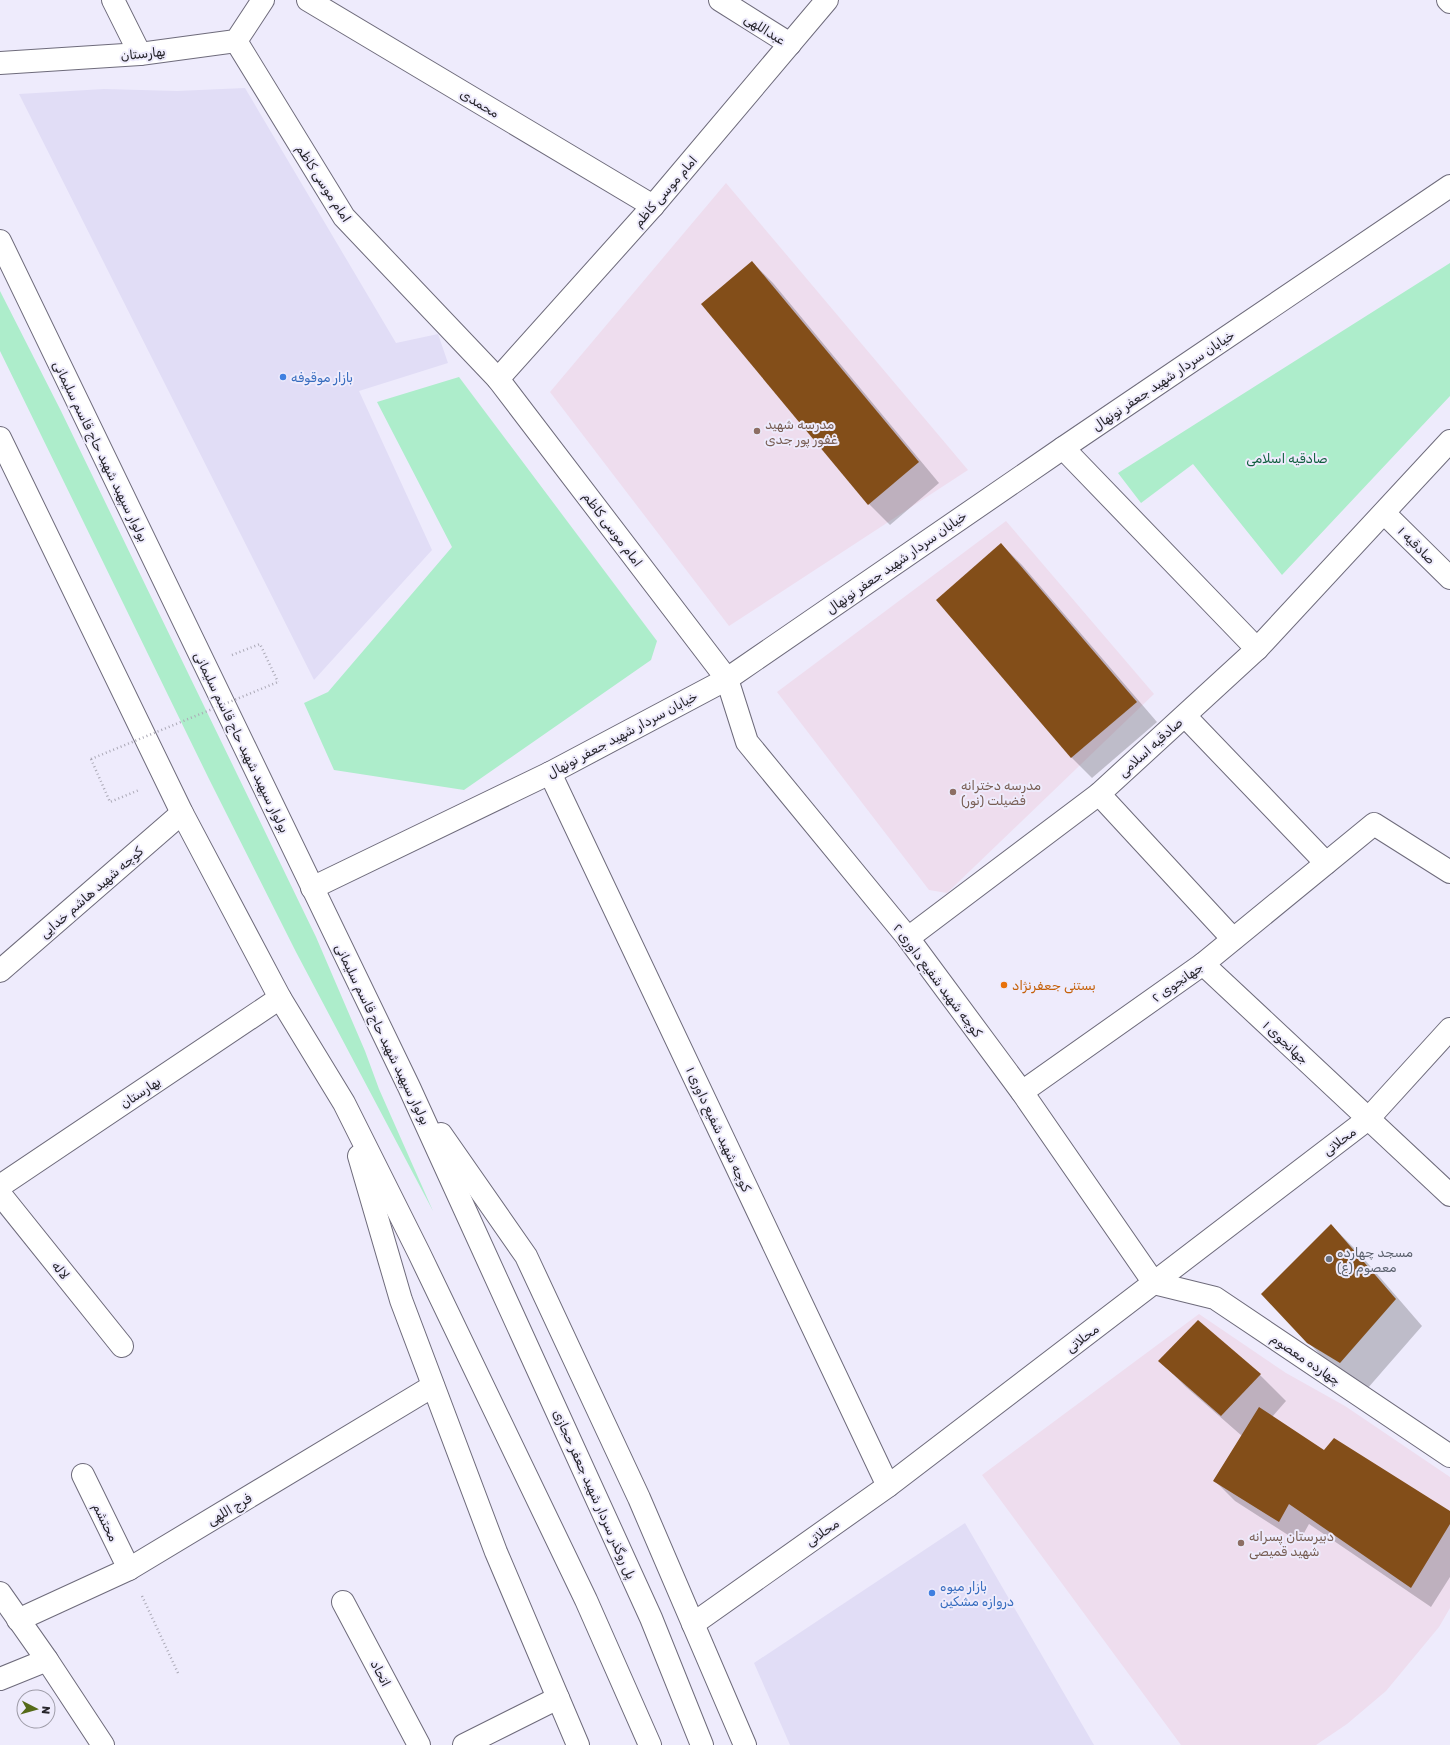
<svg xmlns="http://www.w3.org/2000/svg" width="1450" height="1745" viewBox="0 0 1450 1745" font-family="Rubik,Vazirmatn,sans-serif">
<rect width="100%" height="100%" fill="#eeebfc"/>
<!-- built -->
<g fill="#e1ddf6">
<polygon points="245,88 396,343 438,334 448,363 359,391 432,550 314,680 19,94 104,89 177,91"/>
<polygon points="965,1523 1094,1745 790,1745 754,1663"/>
</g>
<!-- education -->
<g fill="#ede">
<polygon points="726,183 968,470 729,626 550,392"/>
<polygon points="1006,521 1154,694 947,893 929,890 777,692"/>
<polygon points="1199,1314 1286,1373 1345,1406 1450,1477 1450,1608 1439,1627 1386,1691 1347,1724 1316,1745 1181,1745 982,1475"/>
</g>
<!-- green -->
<g fill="#adedcb">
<polygon points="1450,263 1450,396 1282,575 1193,464 1141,503 1118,473"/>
<polygon points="0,291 61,411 316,937 365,1051 379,1089 433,1211 296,952 209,779 0,351"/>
<polygon points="459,377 657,641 651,660 464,790 334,770 304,703 328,692 452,547 377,402"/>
</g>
<!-- shadow -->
<g fill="#0003">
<polygon points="752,262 773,283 939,483 890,525 869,504 702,304"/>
<polygon points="1001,544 1022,565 1157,722 1092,778 1072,758 937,600"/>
<polygon points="1331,1225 1358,1252 1422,1326 1367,1389 1335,1370 1308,1342"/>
<polygon points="1160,1361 1260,1375 1286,1401 1272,1417 1324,1451 1450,1513 1450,1577 1431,1607 1309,1524 1299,1542 1235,1501 1214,1480 1242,1436 1186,1387"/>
</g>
<!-- building -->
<g fill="#834e19">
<polygon points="752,261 919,462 868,505 701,304"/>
<polygon points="1001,543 1137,702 1071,758 936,600"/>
<polygon points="1331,1224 1396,1299 1340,1363 1307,1343 1261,1294"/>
<polygon points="1198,1320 1261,1374 1221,1416 1158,1361"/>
<polygon points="1259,1407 1324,1450 1334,1438 1450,1511 1450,1524 1411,1588 1289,1504 1279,1522 1213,1481"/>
</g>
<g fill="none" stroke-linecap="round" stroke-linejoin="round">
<defs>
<g id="street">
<polyline points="113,0 140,54"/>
<polyline points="308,0 653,206"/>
<polyline points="720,0 790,44"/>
<polyline points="1448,0 1450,2"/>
<polyline points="236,41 344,217 498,379 727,679 747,742 908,938 1022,1092 1154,1283 1215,1298 1450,1456"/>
<polyline points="0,63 140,54 236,41 263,0"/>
<polyline points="498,379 653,206 827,0"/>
<polyline points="1063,448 1257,649"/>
<polyline points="1384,513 1450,578"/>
<polyline points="1185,716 1326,863"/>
<polyline points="550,773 888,1486"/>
<polyline points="1099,794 1233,939"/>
<polyline points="908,938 1099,794 1257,649 1450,441"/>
<polyline points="1203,964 1450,1195"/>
<polyline points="0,971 182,813"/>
<polyline points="1022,1092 1203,964 1374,824 1450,872"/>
<polyline points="0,1194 122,1346"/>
<polyline points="83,1475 129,1569"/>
<polyline points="0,1593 47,1660 103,1745"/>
<polyline points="343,1602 419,1745"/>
<polyline points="18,1620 129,1569 433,1386"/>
<polyline points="693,1624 888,1486 1368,1119 1450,1029"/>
<polyline points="0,1679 47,1660"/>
<polyline points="464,1745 558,1698"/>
</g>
<g id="secondary">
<polyline points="312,888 550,773 727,679 1063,448 1450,186"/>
<polyline points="0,1186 280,998"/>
</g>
<g id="primary">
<polyline points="0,241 409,1087 651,1618 702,1745"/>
<polyline points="0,438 182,813 280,998 344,1103 419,1253 586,1600 650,1745"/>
<polyline points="441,1134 526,1256 639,1498 745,1745"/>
<polyline points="359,1156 401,1300 496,1552 578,1745"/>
</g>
</defs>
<!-- street casing -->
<use href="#street" stroke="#6e6b7b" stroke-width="24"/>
<!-- secondary casing -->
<use href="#secondary" stroke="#6e6b7b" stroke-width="24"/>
<!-- primary casing -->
<use href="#primary" stroke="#6e6b7b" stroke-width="24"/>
<!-- path -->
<g stroke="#aba9b6" stroke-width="2.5" stroke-dasharray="1 3" stroke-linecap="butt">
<polyline points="232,655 260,644 278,682"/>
<polyline points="91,759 110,802 139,790"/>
<polyline points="142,1596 178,1673"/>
</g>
<!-- street -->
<use href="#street" stroke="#fff" stroke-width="22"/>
<!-- secondary -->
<use href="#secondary" stroke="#fff" stroke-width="22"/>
<!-- primary -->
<use href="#primary" stroke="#fff" stroke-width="22"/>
<!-- path-bridge -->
<polyline stroke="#aba9b6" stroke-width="2.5" stroke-dasharray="1 3" stroke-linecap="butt" points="91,759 278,682"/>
</g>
<!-- markers -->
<g fill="#3f7fe0" stroke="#eeebfc" stroke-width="1.5">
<circle cx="283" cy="377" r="4"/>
<circle cx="932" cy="1593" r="4"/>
</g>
<g fill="#8d6e63" stroke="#eeebfc" stroke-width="1.5">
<circle cx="757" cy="431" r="4"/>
<circle cx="953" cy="792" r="4"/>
<circle cx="1241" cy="1543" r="4"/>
</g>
<circle fill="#e8710a" stroke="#eeebfc" stroke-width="1.5" cx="1004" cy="985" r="4"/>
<circle fill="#6b7280" stroke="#eeebfc" stroke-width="1.5" cx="1329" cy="1259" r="4"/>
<g text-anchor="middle" stroke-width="4" stroke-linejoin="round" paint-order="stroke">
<!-- street labels -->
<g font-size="13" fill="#26252b" stroke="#eeebfc">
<text transform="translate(765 29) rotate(32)" y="5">عبداللهی</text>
<text transform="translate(143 53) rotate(-6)" y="5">بهارستان</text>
<text transform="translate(480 103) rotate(31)" y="5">محمدی</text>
<text transform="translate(324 183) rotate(57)" y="5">امام موسی کاظم</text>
<text transform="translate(665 191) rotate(-49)" y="5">امام موسی کاظم</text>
<text transform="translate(1163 380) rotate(-34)" y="5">خیابان سردار شهید جعفر نونهال</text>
<text transform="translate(101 451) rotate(64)" y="5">بولوار سپهبد شهید حاج قاسم سلیمانی</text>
<text transform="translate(613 529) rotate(53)" y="5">امام موسی کاظم</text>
<text transform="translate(1417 545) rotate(45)" y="5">صادقیه ۱</text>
<text transform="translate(896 562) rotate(-35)" y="5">خیابان سردار شهید جعفر نونهال</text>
<text transform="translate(622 734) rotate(-28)" y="5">خیابان سردار شهید جعفر نونهال</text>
<text transform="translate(242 742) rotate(64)" y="5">بولوار سپهبد شهید حاج قاسم سلیمانی</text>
<text transform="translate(1150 747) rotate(-42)" y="5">صادقیه اسلامی</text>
<text transform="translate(91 892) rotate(-41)" y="5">کوچه شهید هاشم خدایی</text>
<text transform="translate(938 980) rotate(53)" y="5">کوچه شهید شفیع داوری ۲</text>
<text transform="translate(1177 982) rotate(-35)" y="5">جهانجوی ۲</text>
<text transform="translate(383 1034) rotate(64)" y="5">بولوار سپهبد شهید حاج قاسم سلیمانی</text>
<text transform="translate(1286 1042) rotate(43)" y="5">جهانجوی ۱</text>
<text transform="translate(140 1092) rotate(-34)" y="5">بهارستان</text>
<text transform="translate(719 1129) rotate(65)" y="5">کوچه شهید شفیع داوری ۱</text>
<text transform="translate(1339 1141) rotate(-37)" y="5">محلاتی</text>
<text transform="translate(61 1270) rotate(51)" y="5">لاله</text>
<text transform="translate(1082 1338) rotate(-37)" y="5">محلاتی</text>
<text transform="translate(1306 1359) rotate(34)" y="5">چهارده معصوم</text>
<text transform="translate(595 1494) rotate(66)" y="5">پل روگذر سردار شهید جعفر حجازی</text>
<text transform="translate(229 1509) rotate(-31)" y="5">فرج اللهی</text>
<text transform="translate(106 1522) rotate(64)" y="5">محتشم</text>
<text transform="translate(822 1532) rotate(-35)" y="5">محلاتی</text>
<text transform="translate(381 1673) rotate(62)" y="5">اتحاد</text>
</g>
<!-- shop labels -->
<g font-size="13" fill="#366cbe" stroke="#eeebfc" text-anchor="start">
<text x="291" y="382">بازار موقوفه</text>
<text x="940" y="1591">بازار میوه<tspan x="940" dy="15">دروازه مشکین</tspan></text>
</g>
<!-- education labels -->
<g font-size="13" fill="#785e54" stroke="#eeebfc" text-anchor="start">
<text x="765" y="429">مدرسه شهید<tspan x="765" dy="15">غفور پور جدی</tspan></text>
<text x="961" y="790">مدرسه دخترانه<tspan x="961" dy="15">فضیلت (نور)</tspan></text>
<text x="1249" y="1541">دبیرستان پسرانه<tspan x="1249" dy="15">شهید قمیصی</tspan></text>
</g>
<!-- park labels -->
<g font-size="13" fill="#105f3f" stroke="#eeebfc">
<text x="1287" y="463">صادقیه اسلامی</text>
</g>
<!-- food labels -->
<g font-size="13" fill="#c56008" stroke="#eeebfc" text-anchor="start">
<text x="1012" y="990">بستنی جعفرنژاد</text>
</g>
<!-- worship labels -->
<g font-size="13" fill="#5b616d" stroke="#eeebfc" text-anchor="start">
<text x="1337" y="1257">مسجد چهارده<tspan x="1337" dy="15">معصوم (ع)</tspan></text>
</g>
</g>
<!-- north arrow -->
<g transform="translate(36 1709) rotate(96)"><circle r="19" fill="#eeebfc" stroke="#9e9ca8"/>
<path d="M0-3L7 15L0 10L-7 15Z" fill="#556a18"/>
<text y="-6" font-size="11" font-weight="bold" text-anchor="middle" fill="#26252b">N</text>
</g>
</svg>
